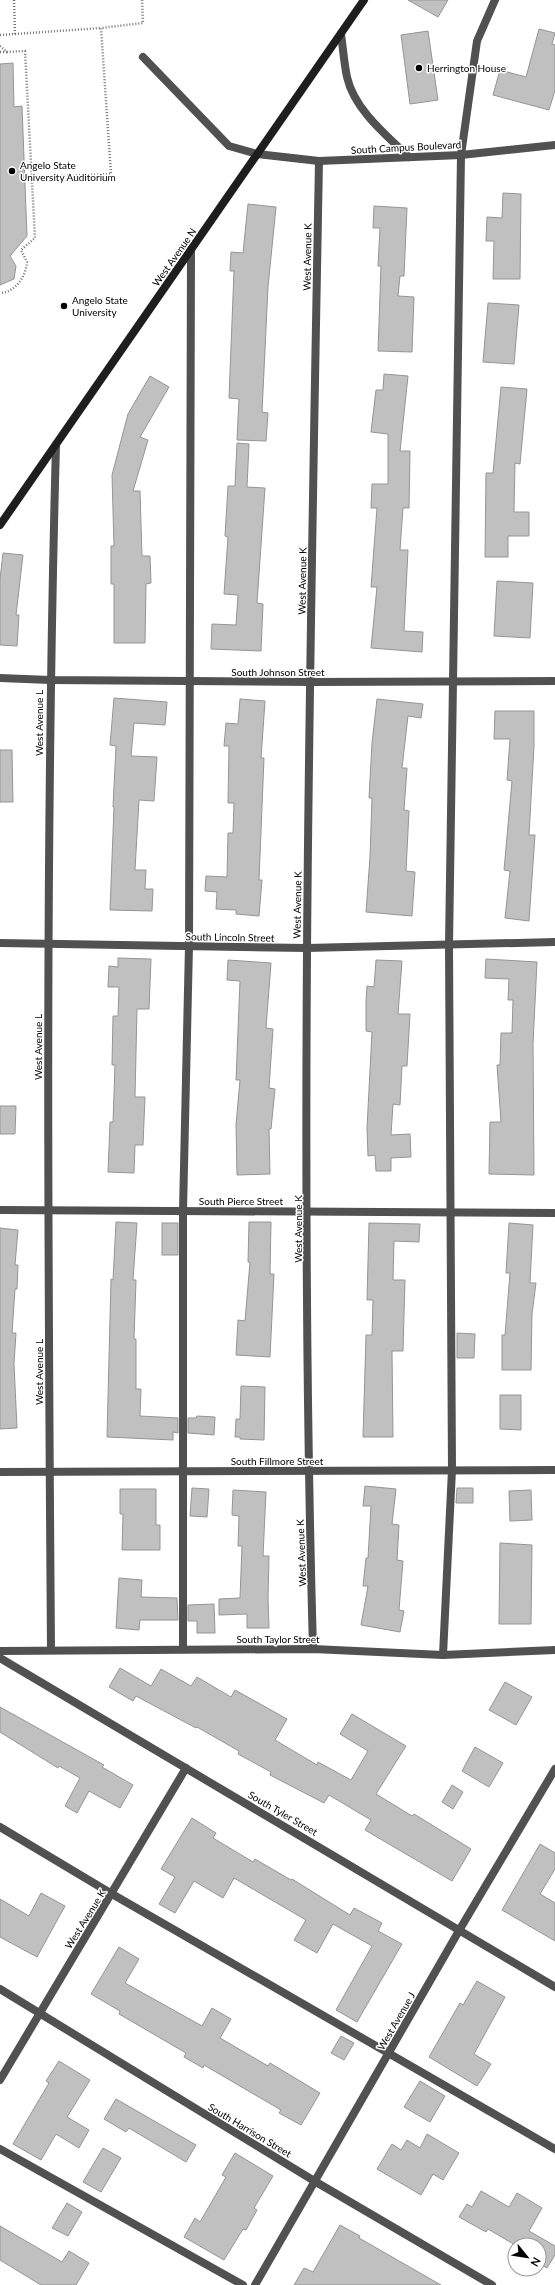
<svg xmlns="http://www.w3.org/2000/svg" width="555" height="2285" viewBox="0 0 555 2285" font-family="Lato,sans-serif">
<rect width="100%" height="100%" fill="#fff"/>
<!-- building -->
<g fill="#c0c0c0" stroke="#959595">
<polygon points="408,0 448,0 438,17"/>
<polygon points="539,29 555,33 552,44 555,45 555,90 549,110 493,95 500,70 526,77"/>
<polygon points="428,31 438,100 410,104 401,35"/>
<polygon points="13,63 14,107 22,106 27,236 10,256 16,266 14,279 0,285 0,64"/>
<polygon points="503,193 521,194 520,279 493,279 494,241 486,241 487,217 502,218"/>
<polygon points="248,204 276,207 268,287 262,412 268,413 266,441 237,440 239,399 229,398 234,271 230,271 231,252 243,253"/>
<polygon points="374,206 407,208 404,276 400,276 398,296 414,297 412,352 378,351 381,266 378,266 380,228 373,228"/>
<polygon points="488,303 519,305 514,364 483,362"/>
<polygon points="384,374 408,376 400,451 410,451 409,508 403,508 400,550 408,550 404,631 423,632 422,652 371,648 377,587 371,587 377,508 371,508 372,484 388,484 388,434 371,432 376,390 383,390"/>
<polygon points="150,376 169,387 140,437 148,440 133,491 140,491 142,556 150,556 151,583 146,584 145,643 114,643 114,584 111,584 111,546 114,546 112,475 128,414"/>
<polygon points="501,387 527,389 520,464 515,463 514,512 529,512 529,536 508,536 508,557 485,557 486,473 493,473"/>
<polygon points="237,443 249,444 247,487 265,488 257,603 263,604 261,651 211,649 212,624 236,625 238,595 224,594 228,537 225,536 228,486 235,486"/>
<polygon points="3,553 23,555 16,615 19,615 17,646 0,645 0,579"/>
<polygon points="497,581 533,583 530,638 494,636"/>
<polygon points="114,698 167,702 165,725 134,723 131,756 157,757 154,801 139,800 135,870 146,870 145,889 153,889 152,911 110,910 114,807 113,807 116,746 110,745"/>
<polygon points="240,699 265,701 261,758 264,758 259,880 262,880 259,916 236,914 236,910 216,909 217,892 205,891 206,876 227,877 228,833 233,833 234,803 228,803 229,746 224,746 226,723 238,724"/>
<polygon points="377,699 423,704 421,718 408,716 402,768 407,768 404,810 409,811 406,871 415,872 412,916 366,912 370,857 372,798 369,798 372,743"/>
<polygon points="495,711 534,711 534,746 529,835 535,835 529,921 505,918 510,871 504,870 512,781 507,780 510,739 494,739"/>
<polygon points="0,750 12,750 13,802 0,802"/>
<polygon points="118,958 151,959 149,1009 137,1009 135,1097 145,1097 143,1145 135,1145 134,1173 108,1172 110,1122 113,1122 115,1065 112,1065 113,1016 118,1016 119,987 108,987 109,966 118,967"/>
<polygon points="486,959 537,962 533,1044 534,1175 489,1174 490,1122 501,1122 497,1065 500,1065 501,1033 512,1033 513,1000 508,1000 509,979 485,978"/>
<polygon points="228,960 271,963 266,1028 273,1029 269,1088 275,1089 271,1129 269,1129 270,1174 237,1175 236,1125 240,1080 236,1080 240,981 227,980"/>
<polygon points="376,960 402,961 398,1014 410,1014 407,1066 402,1066 400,1105 393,1104 391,1135 410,1134 411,1157 391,1158 391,1171 376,1171 375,1155 368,1156 367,1128 372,1032 366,1031 366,1001 367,986 374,987"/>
<polygon points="0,1106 16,1106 15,1134 0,1134"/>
<polygon points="116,1222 137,1223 133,1280 136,1280 134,1339 136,1339 136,1389 141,1389 140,1416 178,1418 178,1433 173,1432 173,1440 107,1437 111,1279 113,1280"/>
<polygon points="249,1222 271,1222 270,1274 274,1274 270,1357 236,1355 238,1320 245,1321 250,1262 248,1262"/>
<rect x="162" y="1223" width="16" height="32"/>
<polygon points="369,1223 420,1224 419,1242 394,1241 393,1280 405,1280 403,1351 392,1351 393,1437 363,1437 366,1335 372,1335 373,1300 367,1300"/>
<polygon points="509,1223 533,1225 530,1283 536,1283 532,1314 531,1370 502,1370 502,1335 505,1335 510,1273 506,1273"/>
<polygon points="0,1228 18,1230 15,1265 18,1265 17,1289 15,1289 12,1333 16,1333 14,1364 17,1428 0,1429"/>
<polygon points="457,1333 475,1334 474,1358 457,1358"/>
<polygon points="241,1386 265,1387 264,1440 240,1439 240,1437 235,1437 236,1419 240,1419"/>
<polygon points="500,1395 521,1395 521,1430 500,1429"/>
<polygon points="197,1416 215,1417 214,1435 188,1433 188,1418 196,1418"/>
<polygon points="365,1486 396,1489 392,1524 399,1525 397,1560 403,1561 399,1610 404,1611 400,1632 361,1625 368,1586 363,1586 366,1558 368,1558 371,1506 363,1506"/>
<polygon points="192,1488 209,1489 207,1517 190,1516"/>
<polygon points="457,1488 473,1488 473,1503 456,1503"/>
<polygon points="120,1489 156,1489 156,1525 160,1525 160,1550 122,1550 123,1514 120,1514"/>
<polygon points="233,1490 266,1492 263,1556 269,1556 268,1598 269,1628 247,1628 247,1614 219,1615 219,1599 240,1598 242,1546 238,1546 239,1516 232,1515"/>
<polygon points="531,1490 532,1520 510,1521 509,1491"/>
<polygon points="500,1543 532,1545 531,1624 499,1624"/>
<polygon points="119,1578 142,1580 141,1597 177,1598 178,1620 140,1620 139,1630 116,1628"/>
<polygon points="214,1604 215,1633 197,1633 197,1621 188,1621 188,1605"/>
<polygon points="120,1668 151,1686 161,1669 191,1686 197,1677 231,1697 235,1690 287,1719 275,1740 317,1765 318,1762 351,1780 368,1751 340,1734 352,1714 406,1746 376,1794 412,1816 414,1814 471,1849 452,1881 365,1830 371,1820 329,1795 324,1803 270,1775 271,1772 238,1754 239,1751 197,1727 196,1728 136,1696 133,1701 109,1687"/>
<polygon points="505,1682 532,1697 516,1725 489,1710"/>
<polygon points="0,1707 104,1765 102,1767 133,1785 120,1808 89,1791 77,1813 65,1806 80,1778 59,1766 58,1768 0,1732"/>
<polygon points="475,1747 503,1763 489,1787 462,1771"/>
<polygon points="452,1785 463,1792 453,1809 442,1802"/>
<polygon points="192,1818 216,1833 213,1838 253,1862 255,1859 291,1880 292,1879 350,1915 354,1908 382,1923 378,1931 402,1944 357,2022 336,2010 372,1946 333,1924 317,1953 294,1940 306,1920 234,1878 223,1898 194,1881 175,1913 159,1904 175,1877 161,1869"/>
<polygon points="540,1844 555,1853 555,1869 540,1894 555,1903 555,1941 502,1910"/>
<polygon points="41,1893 65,1906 37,1957 0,1937 0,1899 29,1916"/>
<polygon points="119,1947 139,1959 125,1983 202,2026 212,2008 231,2019 220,2038 268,2066 270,2063 320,2093 301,2125 279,2113 281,2110 204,2065 203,2068 184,2057 186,2053 119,2014 120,2011 91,1994"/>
<polygon points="477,1981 505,1997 474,2054 491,2064 477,2086 429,2057 460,2003 463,2005"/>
<polygon points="341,2036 354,2043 344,2060 331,2053"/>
<polygon points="59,2061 90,2080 67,2117 89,2130 79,2148 56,2134 41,2160 13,2144 49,2083 46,2081"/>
<polygon points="420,2081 445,2096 430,2122 404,2107"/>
<polygon points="116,2099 196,2145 186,2162 129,2128 126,2132 104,2119"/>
<polygon points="427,2134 459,2153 443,2180 433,2174 421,2195 377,2169 392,2144 401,2150 407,2140 420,2148"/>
<polygon points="103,2148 121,2158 101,2192 83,2182"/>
<polygon points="235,2153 273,2176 254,2208 257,2210 246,2230 243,2229 224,2260 184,2237 195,2218 200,2222 226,2177 222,2175"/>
<polygon points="481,2191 509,2207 517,2193 542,2208 529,2231 555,2246 555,2255 547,2268 539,2263 539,2245 515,2245 488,2229 486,2232 459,2217 467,2204 472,2207"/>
<polygon points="67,2203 82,2212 68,2236 52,2228"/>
<polygon points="340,2225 360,2236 359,2238 441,2285 294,2285 304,2268 313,2272"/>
<polygon points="0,2226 62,2262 69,2251 89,2263 76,2285 41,2285 0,2260"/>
</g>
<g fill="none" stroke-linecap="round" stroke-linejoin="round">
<!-- path -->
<g stroke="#737373" stroke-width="2.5" stroke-dasharray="1 2" stroke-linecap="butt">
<polyline points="14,0 15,34"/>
<polyline points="0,35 101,28"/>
<path d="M0,46L7,52L25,51L35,238L21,250L27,262C26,276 16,292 0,293"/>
<polyline points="0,52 7,52"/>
<polyline points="31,177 111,174 101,28 143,23 142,0"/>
</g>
<!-- service -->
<g stroke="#515151" stroke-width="8">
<polyline points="143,57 229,146 257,154"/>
<polyline points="183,1649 183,1211 189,946 191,249"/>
<polyline points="443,1655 452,1470 449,945 461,155 477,41 495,0"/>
<polyline points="0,1827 112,1894 555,2149"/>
<polyline points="0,2149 243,2285"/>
</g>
<!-- minor -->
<g stroke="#515151" stroke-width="8">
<path d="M341,34C343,48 344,63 347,77C354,109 386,135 409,157"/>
<polyline points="257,154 319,161 461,155 555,145"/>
<polyline points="0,943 307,948 555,942"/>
<polyline points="0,1210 555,1213"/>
<polyline points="0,1472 555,1470"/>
<path d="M313,1649C299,1153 310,657 319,161"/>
<path d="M51,1650C48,1248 45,847 56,445"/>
<polyline points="0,1651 313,1649 443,1655 555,1650"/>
<polyline points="0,1658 555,1987"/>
<polyline points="0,1989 316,2182 492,2285"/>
<polyline points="0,2080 186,1768"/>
<polyline points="255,2285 460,1929 555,1769"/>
</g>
<!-- tertiary -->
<polyline stroke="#515151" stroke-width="8" points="0,678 50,680 310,682 555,681"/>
<!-- secondary -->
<polyline stroke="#1e1e1e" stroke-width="8" points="0,525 364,0"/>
</g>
<!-- markers -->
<g fill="#000" stroke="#fff" stroke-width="1.5">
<circle cx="419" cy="68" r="4"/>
<circle cx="12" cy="171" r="4"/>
<circle cx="64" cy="306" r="4"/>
</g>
<g text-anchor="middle" stroke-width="3" stroke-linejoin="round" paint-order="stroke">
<!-- poi labels -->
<g font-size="10" fill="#000" stroke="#fff" text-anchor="start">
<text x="427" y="72">Herrington House</text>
<text x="20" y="169">Angelo State<tspan x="20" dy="12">University Auditorium</tspan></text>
<text x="72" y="304">Angelo State<tspan x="72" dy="12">University</tspan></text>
</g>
<!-- street labels -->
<g font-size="10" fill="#000" stroke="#fff">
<text transform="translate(406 147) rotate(-3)" y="4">South Campus Boulevard</text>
<text transform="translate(174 257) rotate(-55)" y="4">West Avenue N</text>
<text transform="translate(307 257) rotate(-89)" y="4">West Avenue K</text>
<text transform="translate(302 581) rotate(-89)" y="4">West Avenue K</text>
<text x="278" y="676">South Johnson Street</text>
<text transform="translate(39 723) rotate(-90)" y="4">West Avenue L</text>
<text transform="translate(297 905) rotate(-89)" y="4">West Avenue K</text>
<text transform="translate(230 937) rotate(1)" y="4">South Lincoln Street</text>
<text transform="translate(38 1047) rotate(-90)" y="4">West Avenue L</text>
<text x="241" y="1205">South Pierce Street</text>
<text transform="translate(298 1229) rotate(-90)" y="4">West Avenue K</text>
<text transform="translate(39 1372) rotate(-90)" y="4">West Avenue L</text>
<text x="277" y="1465">South Fillmore Street</text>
<text transform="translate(301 1553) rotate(-92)" y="4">West Avenue K</text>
<text x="278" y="1643">South Taylor Street</text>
<text transform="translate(283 1813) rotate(30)" y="4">South Tyler Street</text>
<text transform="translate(85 1919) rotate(-58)" y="4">West Avenue K</text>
<text transform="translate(396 2021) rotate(-60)" y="4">West Avenue J</text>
<text transform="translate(250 2130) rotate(31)" y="4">South Harrison Street</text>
</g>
</g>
<!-- north arrow -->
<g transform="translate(527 2257) rotate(120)"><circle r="19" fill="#ffffff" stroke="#999999"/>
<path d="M0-3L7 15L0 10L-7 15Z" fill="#000000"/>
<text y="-6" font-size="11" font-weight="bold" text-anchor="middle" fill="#000000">N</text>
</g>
</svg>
